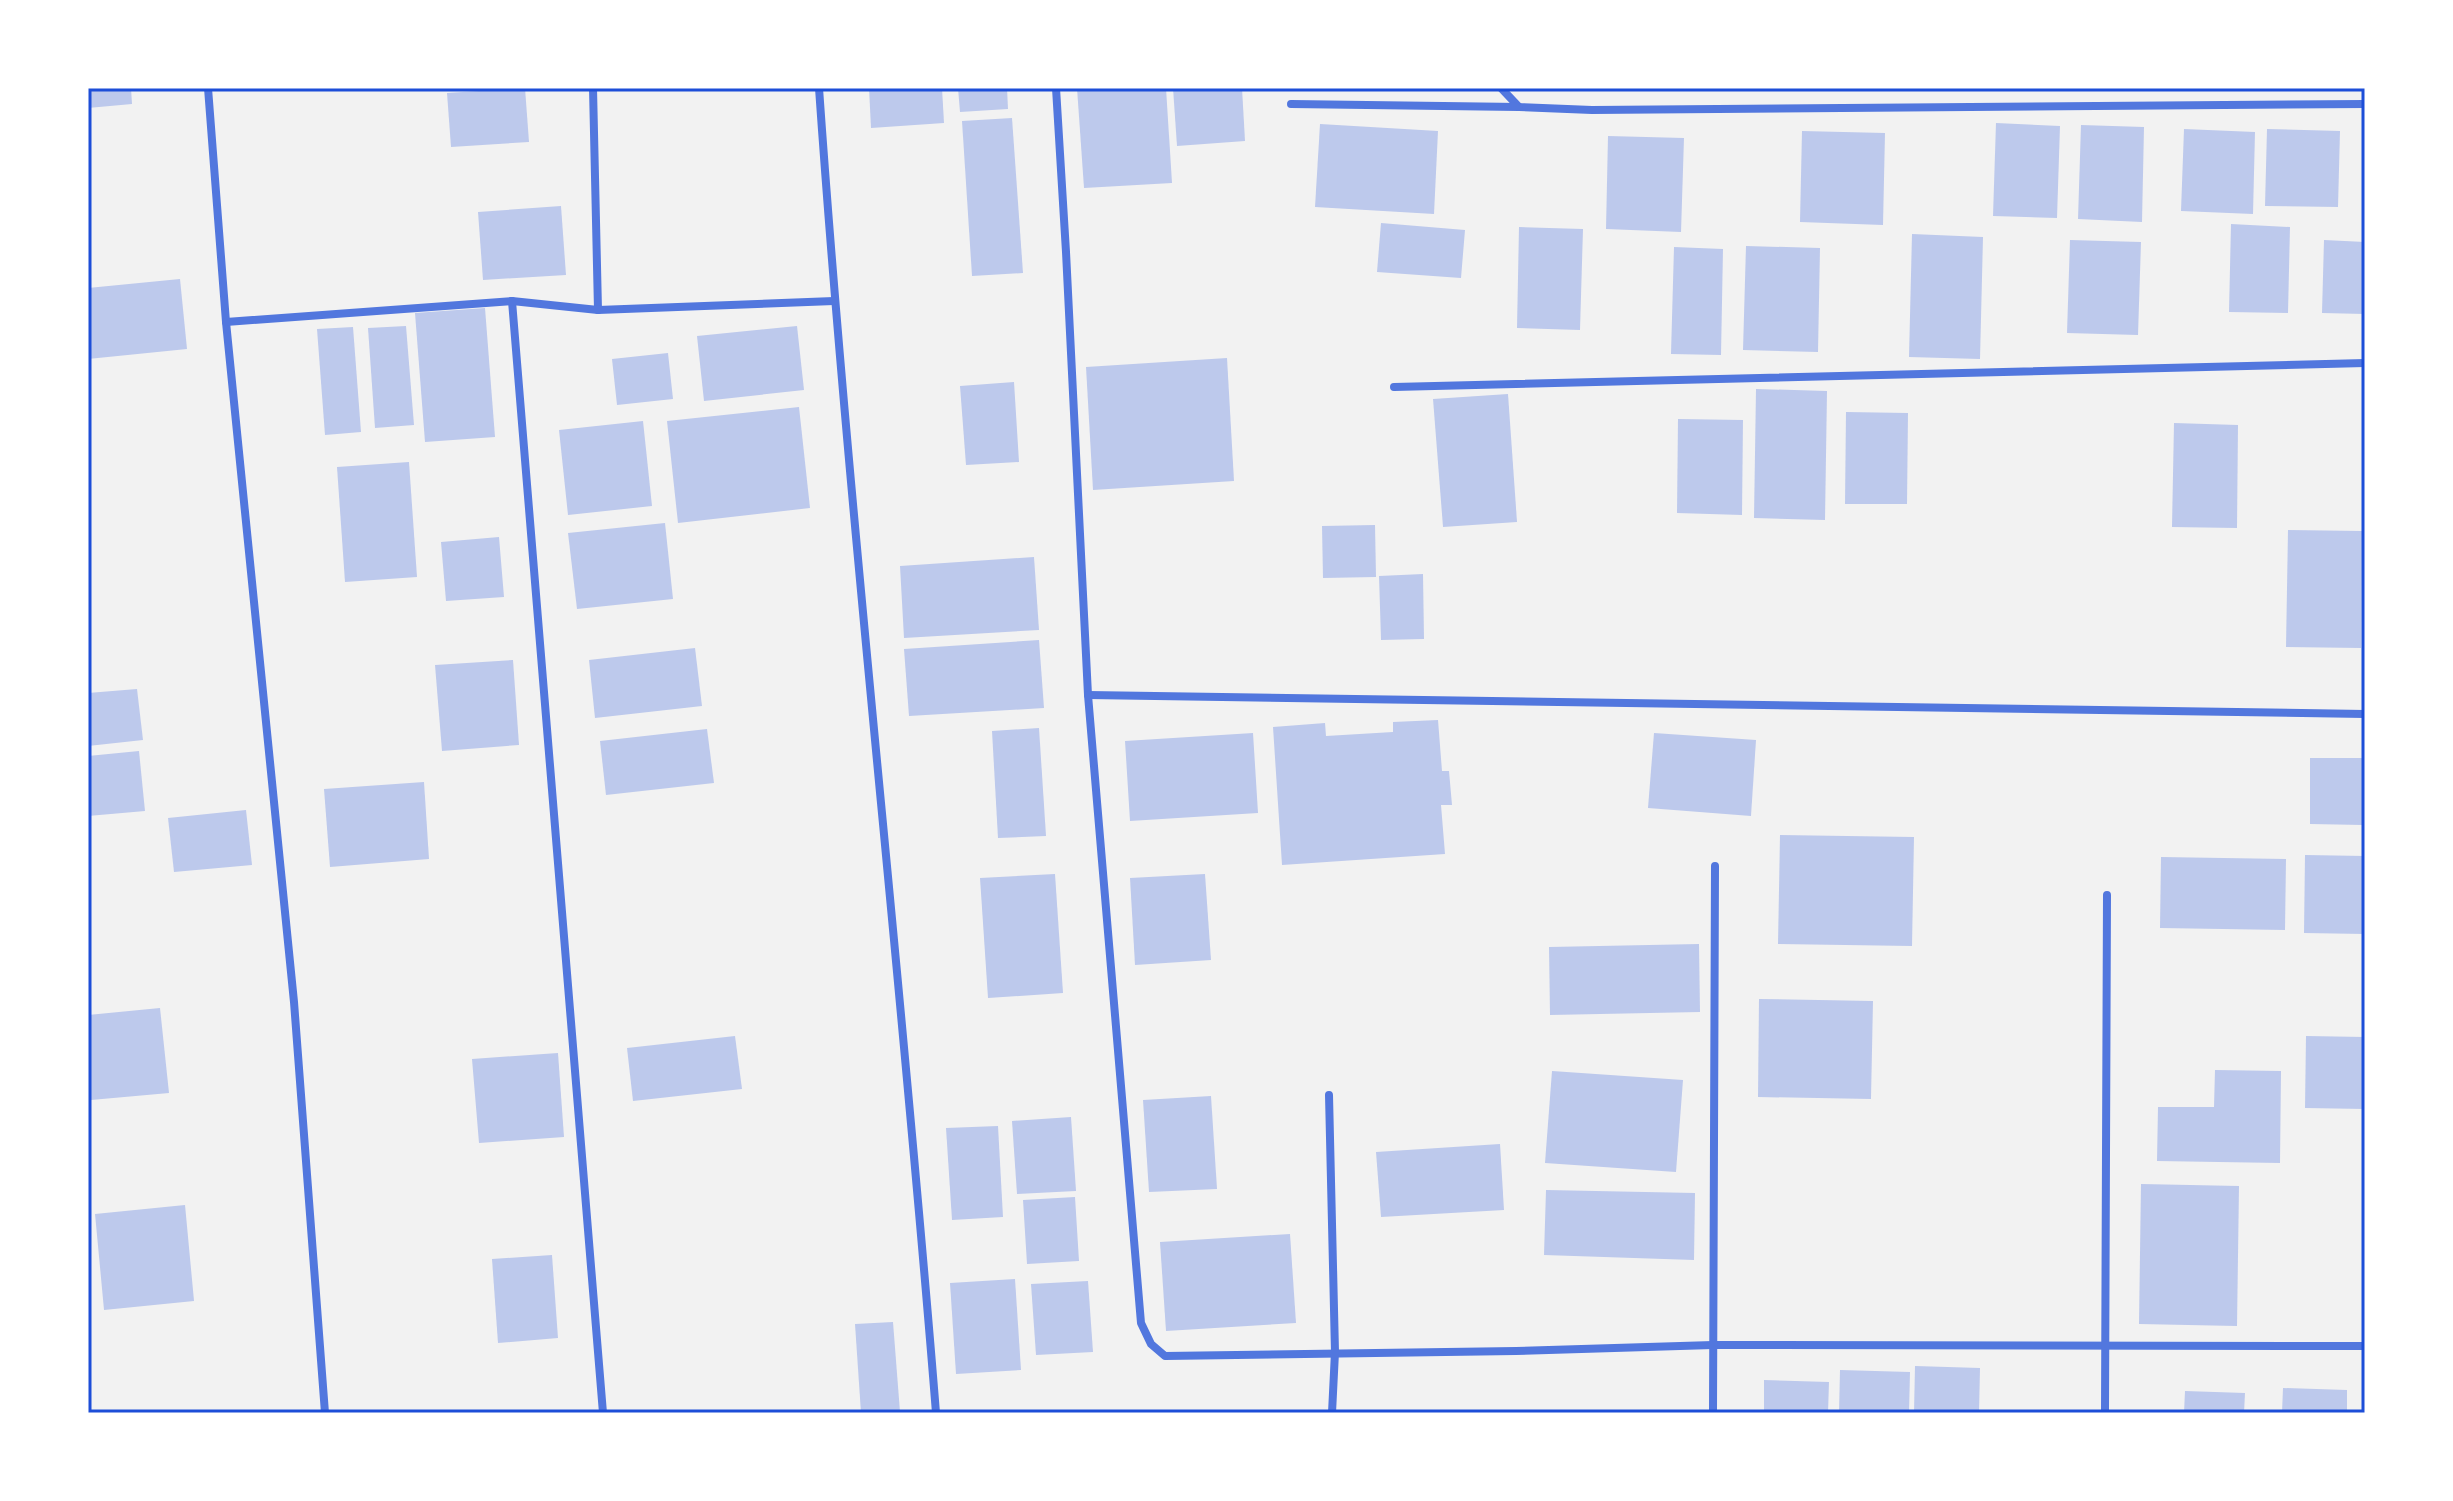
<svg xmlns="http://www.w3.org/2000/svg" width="2453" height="1501" viewBox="0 0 2453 1501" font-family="'Work Sans',sans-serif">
<rect width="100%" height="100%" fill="#f2f2f2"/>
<!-- building -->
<g fill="#bdc9ec">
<polygon points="88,88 131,88 132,104 88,108"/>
<polygon points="525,88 529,142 451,147 447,93"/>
<polygon points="869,88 942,88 944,123 871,128"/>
<polygon points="958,88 1007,88 1008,109 960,112"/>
<polygon points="1077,88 1166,88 1172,183 1084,188"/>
<polygon points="1173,88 1242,88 1245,141 1177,146"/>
<polygon points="1012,118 1023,273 972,276 962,121"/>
<polygon points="1996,123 2060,126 2057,218 1993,216"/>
<polygon points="1320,124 1438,131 1434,214 1315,207"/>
<polygon points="2081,125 2144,127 2142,222 2078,219"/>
<polygon points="2184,129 2255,132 2253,214 2181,211"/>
<polygon points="2267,129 2340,131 2338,207 2265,206"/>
<polygon points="1802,131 1885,133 1883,225 1800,222"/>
<polygon points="1608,136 1684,138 1681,232 1606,229"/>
<polygon points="561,206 566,275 483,280 478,212"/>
<polygon points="1381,223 1465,230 1461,278 1377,272"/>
<polygon points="2231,224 2290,227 2288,313 2229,312"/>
<polygon points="1519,227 1583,229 1580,330 1517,328"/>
<polygon points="1912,234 1983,237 1980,359 1909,357"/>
<polygon points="2070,240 2141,242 2138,335 2067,333"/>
<polygon points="2324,240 2365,242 2365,314 2322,313"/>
<polygon points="1746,246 1820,248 1818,352 1743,350"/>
<polygon points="1674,247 1723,249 1721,355 1671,354"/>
<polygon points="180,279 187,349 88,359 88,288"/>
<polygon points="485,308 495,437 425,442 415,313"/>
<polygon points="406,326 414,425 375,428 368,328"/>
<polygon points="797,326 804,390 704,401 697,336"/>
<polygon points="353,327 361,432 325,435 317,329"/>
<polygon points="668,353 673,399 617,405 612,359"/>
<polygon points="1227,358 1234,481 1093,490 1086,367"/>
<polygon points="1014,382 1019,462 966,465 960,386"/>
<polygon points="1756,389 1827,391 1825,520 1754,518"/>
<polygon points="1508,394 1517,522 1443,527 1433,399"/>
<polygon points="799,407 810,508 678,523 667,421"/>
<polygon points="1846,412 1908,413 1907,504 1845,504"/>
<polygon points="1678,419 1743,420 1742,515 1677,513"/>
<polygon points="643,421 652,506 568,515 559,430"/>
<polygon points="2174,423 2238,425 2237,528 2172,527"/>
<polygon points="409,462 417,577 345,582 337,467"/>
<polygon points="665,523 673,599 577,609 568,533"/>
<polygon points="1375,525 1376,577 1323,578 1322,526"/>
<polygon points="2288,530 2362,531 2361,648 2286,647"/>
<polygon points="499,537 504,597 446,601 441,542"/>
<polygon points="1034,557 1039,630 904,638 900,566"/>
<polygon points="1423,574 1424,639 1381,640 1379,576"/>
<polygon points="1039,640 1044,708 909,716 904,649"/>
<polygon points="695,648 702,706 595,718 589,660"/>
<polygon points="513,660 519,745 442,751 435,665"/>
<polygon points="137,689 143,740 88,746 88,693"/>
<polygon points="1438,720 1442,771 1449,771 1452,805 1441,805 1445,854 1282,865 1273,727 1325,723 1326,736 1393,732 1393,722"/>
<polygon points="1039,728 1046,836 998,838 992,731"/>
<polygon points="707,729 714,783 606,795 600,741"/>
<polygon points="1253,733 1258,813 1130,821 1125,741"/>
<polygon points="1654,733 1756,740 1751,816 1648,808"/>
<polygon points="139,751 145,811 88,816 88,756"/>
<polygon points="2310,758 2364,758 2363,825 2310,824"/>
<polygon points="424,782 429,859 330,867 324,789"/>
<polygon points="246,810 252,865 174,872 168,818"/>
<polygon points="1780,835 1914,837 1912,946 1778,944"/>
<polygon points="2305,855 2365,856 2365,934 2304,933"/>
<polygon points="2161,857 2286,859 2285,930 2160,928"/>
<polygon points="1055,874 1063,993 988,998 980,878"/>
<polygon points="1205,874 1211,960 1135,965 1130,878"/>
<polygon points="1699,944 1700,1012 1550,1015 1549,947"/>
<polygon points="1759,999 1873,1001 1871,1099 1758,1097"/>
<polygon points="160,1008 169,1093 91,1100 88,1071 88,1015"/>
<polygon points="735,1036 742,1089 633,1101 627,1048"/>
<polygon points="2306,1036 2365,1037 2365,1109 2305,1108"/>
<polygon points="558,1053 564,1137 479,1143 472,1059"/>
<polygon points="2215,1070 2281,1071 2280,1163 2157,1161 2158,1107 2214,1107"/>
<polygon points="1552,1071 1683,1080 1676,1172 1545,1163"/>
<polygon points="1211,1096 1217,1189 1149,1192 1143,1100"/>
<polygon points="1071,1117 1076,1191 1017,1194 1012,1121"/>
<polygon points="998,1126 1003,1217 952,1220 946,1128"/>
<polygon points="1500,1144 1504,1210 1381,1217 1376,1152"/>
<polygon points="2141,1184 2239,1186 2237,1326 2139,1324"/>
<polygon points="1546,1190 1695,1193 1694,1260 1544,1255"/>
<polygon points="1075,1197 1079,1261 1027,1264 1023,1200"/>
<polygon points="185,1205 194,1301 104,1310 95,1214"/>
<polygon points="1290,1234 1296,1323 1166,1331 1160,1242"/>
<polygon points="552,1255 558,1338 498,1343 492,1259"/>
<polygon points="1015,1279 1021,1370 956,1374 950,1283"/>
<polygon points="1088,1281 1093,1352 1036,1355 1031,1284"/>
<polygon points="893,1322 900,1412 861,1413 855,1324"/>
<polygon points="1915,1366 1980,1368 1979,1413 1914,1413"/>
<polygon points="1840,1370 1910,1372 1909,1413 1839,1413"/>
<polygon points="1764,1380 1829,1382 1828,1413 1764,1413"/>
<polygon points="2283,1388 2347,1390 2347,1413 2282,1413"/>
<polygon points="2185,1391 2245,1393 2244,1413 2184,1413"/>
</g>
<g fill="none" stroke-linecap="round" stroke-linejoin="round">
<!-- minor -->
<g stroke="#5277de" stroke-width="8">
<polyline points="208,88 226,322 294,1002 325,1413"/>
<polyline points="593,88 598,310"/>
<path d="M819,88C850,530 901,971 936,1413"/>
<polyline points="1056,88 1066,252 1088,695 1141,1323 1151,1344 1165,1356 1516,1351 1713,1345 2365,1346"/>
<polyline points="1501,88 1519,107 1592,110 2365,104"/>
<polyline points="1291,104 1519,107"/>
<polyline points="512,301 603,1413"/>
<polyline points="226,322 512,301 598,310 834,301"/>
<polyline points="1394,387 2365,363"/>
<polyline points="1088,695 2365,714"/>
<polyline points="1329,1095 1335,1352 1332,1413"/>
<polyline points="1713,1413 1715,866"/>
<polyline points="2105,1413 2107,895"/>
</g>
</g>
<!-- border -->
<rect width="2453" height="1501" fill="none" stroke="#ffffff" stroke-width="180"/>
<rect x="90" y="90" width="2273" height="1321" fill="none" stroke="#1d4ed8" stroke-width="3"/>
</svg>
